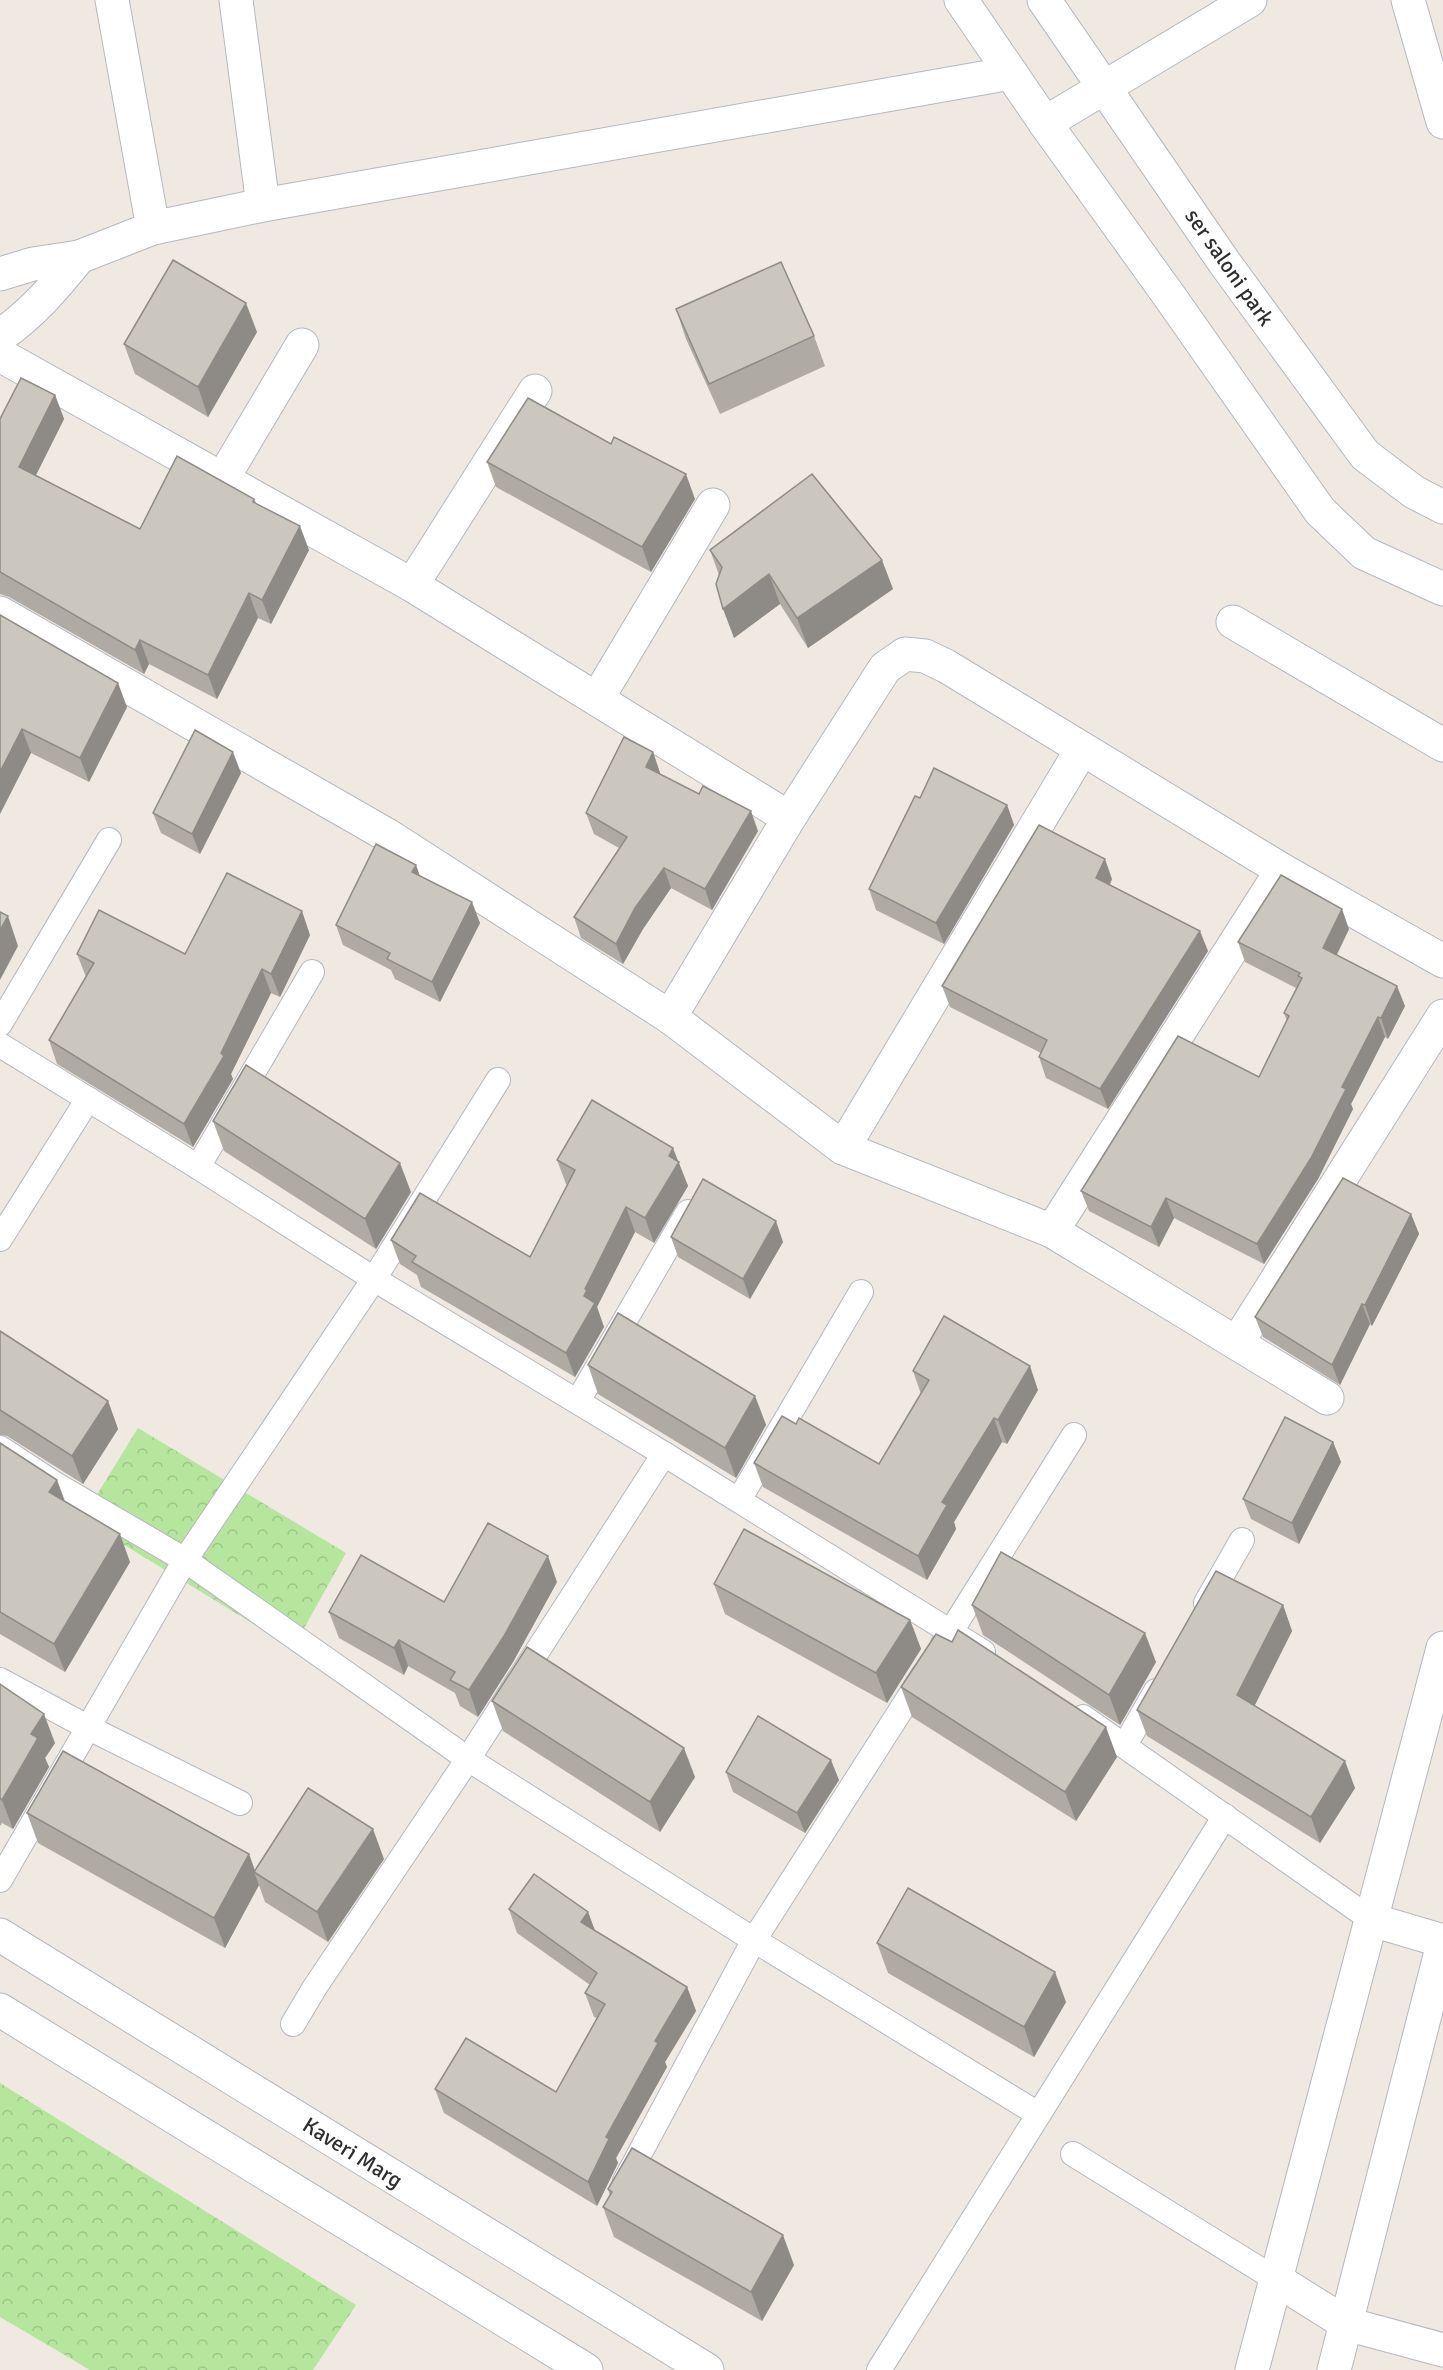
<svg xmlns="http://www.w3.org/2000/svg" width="1443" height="2370" viewBox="0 0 1443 2370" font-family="Signika,sans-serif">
<defs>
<pattern id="forest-crowns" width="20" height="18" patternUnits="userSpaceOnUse" patternTransform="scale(1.5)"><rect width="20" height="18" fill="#b6e59e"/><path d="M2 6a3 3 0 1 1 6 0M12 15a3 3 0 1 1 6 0" fill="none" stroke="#9dc588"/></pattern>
</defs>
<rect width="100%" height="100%" fill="#efe9e1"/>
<!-- forest -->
<g fill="url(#forest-crowns)">
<polygon points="138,1428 346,1553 293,1648 82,1519"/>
<polygon points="0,2083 356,2305 313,2370 90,2370 0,2317"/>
</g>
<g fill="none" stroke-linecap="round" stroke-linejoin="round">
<defs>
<g id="service">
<polyline points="0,1024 109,840"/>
<polyline points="0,1045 198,1167 374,1279 664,1454 983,1652"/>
<polyline points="198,1167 312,972"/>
<polyline points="0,1239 88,1099"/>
<polyline points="578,1401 688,1212"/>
<polyline points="0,1448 55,1484 185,1560 468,1759 754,1940 1038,2114"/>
<polyline points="739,1500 861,1292"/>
<polyline points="1206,1603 1242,1540"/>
<polyline points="943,1644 1074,1435"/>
<polyline points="0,1680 89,1728 240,1803"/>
<polyline points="1083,1717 1372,1920"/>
<polyline points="1125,1745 1156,1691"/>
<polyline points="0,1880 185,1560 374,1279 498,1080"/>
<polyline points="293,2024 315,1987 468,1759 664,1454"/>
<polyline points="1073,2154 1277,2280"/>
<polyline points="625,2181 754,1940 924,1674"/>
<polyline points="879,2370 1225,1816"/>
</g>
<g id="minor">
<polyline points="112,0 153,228"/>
<polyline points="236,0 263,205"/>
<polyline points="1408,0 1443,122"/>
<polyline points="1045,123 1250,0"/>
<polyline points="0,274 33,264 79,257 153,228 263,205 1011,73"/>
<path d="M0,336C32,314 55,287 79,257"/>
<polyline points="0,355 412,585 789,818"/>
<polyline points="223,478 302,345"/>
<polyline points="412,585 535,391"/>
<polyline points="0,613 387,835 670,1017 843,1148 1052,1231 1327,1398"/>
<polyline points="1233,622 1443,745"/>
<polyline points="597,699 713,505"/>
<polyline points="670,1017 789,818 885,668 905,654 925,656 946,666 1282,870 1443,961"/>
<polyline points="843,1148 1082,749"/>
<polyline points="1052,1231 1282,870"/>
<polyline points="1237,1343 1443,1016"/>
<polyline points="1372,1920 1443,1941"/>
<polyline points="1277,2280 1347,2324 1443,2350"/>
</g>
<g id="tertiary">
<polyline points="961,0 1045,123 1170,297 1320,511 1364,553 1443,589"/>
<polyline points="1044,0 1224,262 1365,455 1414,492 1443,507"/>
<polyline points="0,1935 707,2370"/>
<polyline points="0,2010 586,2370"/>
<polyline points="1252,2370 1443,1648"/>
<polyline points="1334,2370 1443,1944"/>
</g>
</defs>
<!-- service casing -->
<use href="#service" stroke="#b4b7c1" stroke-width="26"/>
<!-- minor casing -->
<use href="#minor" stroke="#b4b7c1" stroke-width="35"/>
<!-- tertiary casing -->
<use href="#tertiary" stroke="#b4b7c1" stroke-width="35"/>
<!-- service -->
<use href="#service" stroke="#fff" stroke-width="24"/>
<!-- minor -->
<use href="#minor" stroke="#fff" stroke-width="33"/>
<!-- tertiary -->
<use href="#tertiary" stroke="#fff" stroke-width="33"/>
</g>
<!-- wall -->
<g fill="#afaba4">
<polygon points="676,309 814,336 825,366 720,414 686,339"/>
<polygon points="257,332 208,417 135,374 124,344"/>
<polygon points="55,395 64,419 36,475 140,529 254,499 256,503 309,550 271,624 258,618 217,699 149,664 144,674 9,597 0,594 0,419"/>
<polygon points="611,444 695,499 651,572 496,487 487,462"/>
<polygon points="710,550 893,589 808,648 780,604 734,638 719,575"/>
<polygon points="0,615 127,707 89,782 31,753 0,814"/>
<polygon points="653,752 660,773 659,774 758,831 712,910 671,888 643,929 623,964 581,938 574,917 619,848 594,834 586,813"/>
<polygon points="241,773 200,854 161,833 153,813"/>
<polygon points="920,798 1007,805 1014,825 944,944 876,910 869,889"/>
<polygon points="416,865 420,877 480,923 440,1002 395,979 391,970 343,945 336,925"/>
<polygon points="1112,879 1110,885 1208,951 1108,1109 1046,1078 1039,1057 1041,1053 950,1007 942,986"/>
<polygon points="1349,929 1337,955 1405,1006 1388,1039 1385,1037 1351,1104 1353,1109 1318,1179 1264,1264 1174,1218 1159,1247 1089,1211 1081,1191 1259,1077 1287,1021 1284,1013 1296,988 1245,962 1238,942"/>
<polygon points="310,935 280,997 271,993 231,1074 233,1079 193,1147 57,1064 49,1040 86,977 77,954 185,954"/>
<polygon points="213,1121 411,1192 376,1249 224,1151"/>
<polygon points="557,1160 678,1161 688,1186 654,1243 635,1232 597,1307 604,1327 575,1377 421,1287 417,1275 400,1264 391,1240 530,1257 567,1185 566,1184"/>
<polygon points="1411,1214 1419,1234 1372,1326 1370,1324 1340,1385 1263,1337 1255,1317"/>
<polygon points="671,1237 783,1242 750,1299 678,1257"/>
<polygon points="0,1331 108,1401 118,1429 83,1484 7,1436 0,1435"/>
<polygon points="588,1365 755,1396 766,1425 736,1478 598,1394"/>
<polygon points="913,1371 1038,1390 1007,1444 1002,1442 954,1522 956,1529 927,1580 763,1487 754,1463 796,1424 879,1464 921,1394"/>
<polygon points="1333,1442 1341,1462 1299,1544 1251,1519 1243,1499"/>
<polygon points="0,1443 57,1480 65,1501 130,1562 65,1672 0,1634"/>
<polygon points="557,1582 513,1662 478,1717 460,1706 455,1693 408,1666 404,1675 339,1638 329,1612 444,1602"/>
<polygon points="714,1584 910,1620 921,1649 887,1703 725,1614"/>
<polygon points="972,1605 1156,1662 1120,1725 983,1635"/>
<polygon points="1283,1605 1292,1631 1254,1706 1355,1788 1320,1843 1147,1736 1137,1710"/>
<polygon points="0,1684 55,1743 45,1758 49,1767 13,1829 2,1823 0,1826"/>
<polygon points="901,1687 1117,1757 1076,1821 912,1717"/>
<polygon points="492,1701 695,1777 660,1832 503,1731"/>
<polygon points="726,1772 839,1780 805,1833 733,1792"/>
<polygon points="27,1813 249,1854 255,1871 384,1859 328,1942 265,1902 259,1885 225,1948 38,1843"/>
<polygon points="509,1909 588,1912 595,1931 687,1987 696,2011 665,2062 667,2067 616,2158 618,2163 597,2206 444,2113 435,2089 556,2092 597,2018 594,2017 585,1993 590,1985 517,1933"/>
<polygon points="877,1943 1066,2002 1034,2057 888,1973"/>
<polygon points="608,2189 794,2265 762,2321 614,2237 603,2207 610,2196"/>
</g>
<!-- shaded-wall -->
<g fill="#8e8b86">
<polygon points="246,303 257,332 208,417 198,387"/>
<polygon points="55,395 64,419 28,491 19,467"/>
<polygon points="686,474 695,499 651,572 642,547"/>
<polygon points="300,526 309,550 271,624 262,600"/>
<polygon points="882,560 893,589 808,648 797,618"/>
<polygon points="769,574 780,604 734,638 723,609"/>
<polygon points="249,593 258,618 217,699 208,675"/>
<polygon points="140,640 149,664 144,674 135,650"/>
<polygon points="118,683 127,707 89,782 80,758"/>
<polygon points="22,729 31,753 0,814 0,772"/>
<polygon points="233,752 241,773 200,854 192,834"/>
<polygon points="653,752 660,773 653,788 646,767"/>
<polygon points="1007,805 1014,825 944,944 936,923"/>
<polygon points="751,811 758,831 712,910 705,889"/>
<polygon points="1105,859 1112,879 1103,898 1096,878"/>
<polygon points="416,865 423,885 412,872"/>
<polygon points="664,868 671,888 643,929 623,964 616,944 635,908"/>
<polygon points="472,902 480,923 440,1002 432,982"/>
<polygon points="1342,909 1349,929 1330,968 1323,948"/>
<polygon points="302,911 310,935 280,997 271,974"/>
<polygon points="8,916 18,946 0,980 0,930"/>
<polygon points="1200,931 1208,951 1108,1109 1100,1089"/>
<polygon points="262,969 271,993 231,1074 233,1079 193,1147 184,1124"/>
<polygon points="1397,986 1405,1006 1388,1039 1381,1018"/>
<polygon points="1378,1017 1385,1037 1351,1104 1353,1109 1318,1179 1264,1264 1257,1244 1342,1087"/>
<polygon points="673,1148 688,1186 654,1243 645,1218 669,1156"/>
<polygon points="400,1163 411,1192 376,1249 365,1219"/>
<polygon points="1166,1198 1174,1218 1159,1247 1151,1227"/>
<polygon points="626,1207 635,1232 597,1307 604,1327 575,1377 566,1353 584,1296 585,1289"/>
<polygon points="1411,1214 1419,1234 1372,1326 1365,1305"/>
<polygon points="776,1221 783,1242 750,1299 743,1279"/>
<polygon points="1362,1304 1370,1324 1340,1385 1332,1365"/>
<polygon points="1030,1366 1038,1390 1007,1444 998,1420"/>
<polygon points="755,1396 766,1425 736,1478 725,1448"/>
<polygon points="108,1401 118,1429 83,1484 72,1456"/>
<polygon points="994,1418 1002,1442 954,1522 956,1529 927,1580 918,1556 942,1502"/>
<polygon points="1333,1442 1341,1462 1299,1544 1292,1523"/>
<polygon points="57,1480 67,1508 49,1492"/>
<polygon points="120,1534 130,1562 65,1672 54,1644"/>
<polygon points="548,1556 557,1582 513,1662 478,1717 469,1690"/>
<polygon points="1283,1605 1292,1631 1247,1721 1237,1695"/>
<polygon points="910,1620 921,1649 887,1703 876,1673"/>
<polygon points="1145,1633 1156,1662 1120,1725 1109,1695"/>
<polygon points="399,1640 408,1666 404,1675 394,1648"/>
<polygon points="44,1714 55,1743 45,1758 49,1767 13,1829 2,1800 31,1734"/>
<polygon points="1106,1727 1117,1757 1076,1821 1065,1792"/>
<polygon points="684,1748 695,1777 660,1832 650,1802"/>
<polygon points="831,1760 839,1780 805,1833 797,1813"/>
<polygon points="1345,1761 1355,1788 1320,1843 1311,1817"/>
<polygon points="373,1829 384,1859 328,1942 317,1912"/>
<polygon points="249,1854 256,1874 254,1872 259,1885 225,1948 214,1918"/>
<polygon points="588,1912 597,1936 581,1922"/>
<polygon points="1055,1972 1066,2002 1034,2057 1024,2027"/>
<polygon points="687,1987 696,2011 665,2062 667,2067 616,2158 618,2163 597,2206 588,2182 606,2137 655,2041"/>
<polygon points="783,2235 794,2265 762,2321 751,2292"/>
</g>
<!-- building -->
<g fill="#cbc7bf" stroke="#8e8b86" stroke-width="1.5">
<polygon points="173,260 246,303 198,387 124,344"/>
<polygon points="781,262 814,336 709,384 676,309"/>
<polygon points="21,378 55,395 19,467 140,529 177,456 254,499 253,502 300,526 262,600 249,593 208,675 140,640 135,650 0,572 0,419"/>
<polygon points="528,398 611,444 614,437 686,474 642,547 487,462"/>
<polygon points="812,474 882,560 797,618 769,574 723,609 716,584 722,567 710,550"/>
<polygon points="0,615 118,683 80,758 22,729 0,772"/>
<polygon points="195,730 233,752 192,834 153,813"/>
<polygon points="624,737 653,752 646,767 699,794 703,786 751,811 705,889 664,868 635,908 616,944 574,917 627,837 586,813"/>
<polygon points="934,768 1007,805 936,923 869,889 915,796 920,798"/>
<polygon points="1039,825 1105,859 1096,878 1200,931 1100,1089 1039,1057 1047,1040 942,986"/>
<polygon points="376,844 416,865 412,872 472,902 432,982 387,959 390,953 336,925"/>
<polygon points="227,873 302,911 271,974 262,969 221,1053 224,1056 184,1124 49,1040 94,963 77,954 99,910 185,954"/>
<polygon points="1281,875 1342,909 1323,948 1397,986 1381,1018 1378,1017 1342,1087 1346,1089 1311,1158 1257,1244 1166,1198 1151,1227 1081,1191 1178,1036 1259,1077 1289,1016 1284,1013 1302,978 1298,976 1300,973 1238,942"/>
<polygon points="0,912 8,916 0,930"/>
<polygon points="246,1065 400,1163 365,1219 213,1121"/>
<polygon points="592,1100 673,1148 669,1156 679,1162 645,1218 626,1207 585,1289 587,1290 584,1296 595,1303 566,1353 412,1262 416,1256 391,1240 420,1193 530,1257 575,1170 557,1160"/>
<polygon points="1343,1178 1411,1214 1365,1305 1362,1304 1332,1365 1255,1317"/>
<polygon points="703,1179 776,1221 743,1279 671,1237"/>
<polygon points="618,1313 755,1396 725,1448 588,1365"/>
<polygon points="944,1316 1030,1366 998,1420 994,1418 942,1502 947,1505 918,1556 754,1463 782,1416 796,1424 799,1418 879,1464 929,1380 913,1371"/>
<polygon points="0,1331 108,1401 72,1456 0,1410"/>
<polygon points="1285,1417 1333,1442 1292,1523 1243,1499"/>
<polygon points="0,1443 57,1480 49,1492 120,1534 54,1644 0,1612"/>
<polygon points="488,1523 548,1556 504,1636 469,1690 450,1680 455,1672 399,1640 394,1648 329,1612 361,1555 444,1602"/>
<polygon points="744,1529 910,1620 876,1673 714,1584"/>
<polygon points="1001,1552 1145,1633 1109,1695 972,1605"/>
<polygon points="1216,1571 1283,1605 1237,1695 1345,1761 1311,1817 1137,1710"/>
<polygon points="958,1630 1106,1727 1065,1792 901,1687 936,1634 952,1642"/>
<polygon points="527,1647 684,1748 650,1802 492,1701"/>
<polygon points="0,1684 44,1714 31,1734 38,1738 2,1800 0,1798"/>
<polygon points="758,1716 831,1760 797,1813 726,1772"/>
<polygon points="63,1751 249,1854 214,1918 27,1813"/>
<polygon points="308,1788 373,1829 317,1912 254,1872"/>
<polygon points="534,1874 588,1912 581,1922 687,1987 655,2041 658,2043 606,2137 609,2139 588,2182 435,2089 466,2038 556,2092 605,2004 585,1993 597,1973 509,1909"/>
<polygon points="908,1888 1055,1972 1024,2027 877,1943"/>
<polygon points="632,2148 783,2235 751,2292 603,2207 612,2192 608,2189"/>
</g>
<g text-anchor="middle" stroke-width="4.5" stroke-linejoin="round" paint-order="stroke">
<!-- street labels -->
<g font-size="22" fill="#2e2e2e" stroke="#fff">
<text transform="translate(1230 267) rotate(55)" y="8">ser saloni park</text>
<text transform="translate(353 2152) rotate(32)" y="8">Kaveri Marg</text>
</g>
</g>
</svg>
